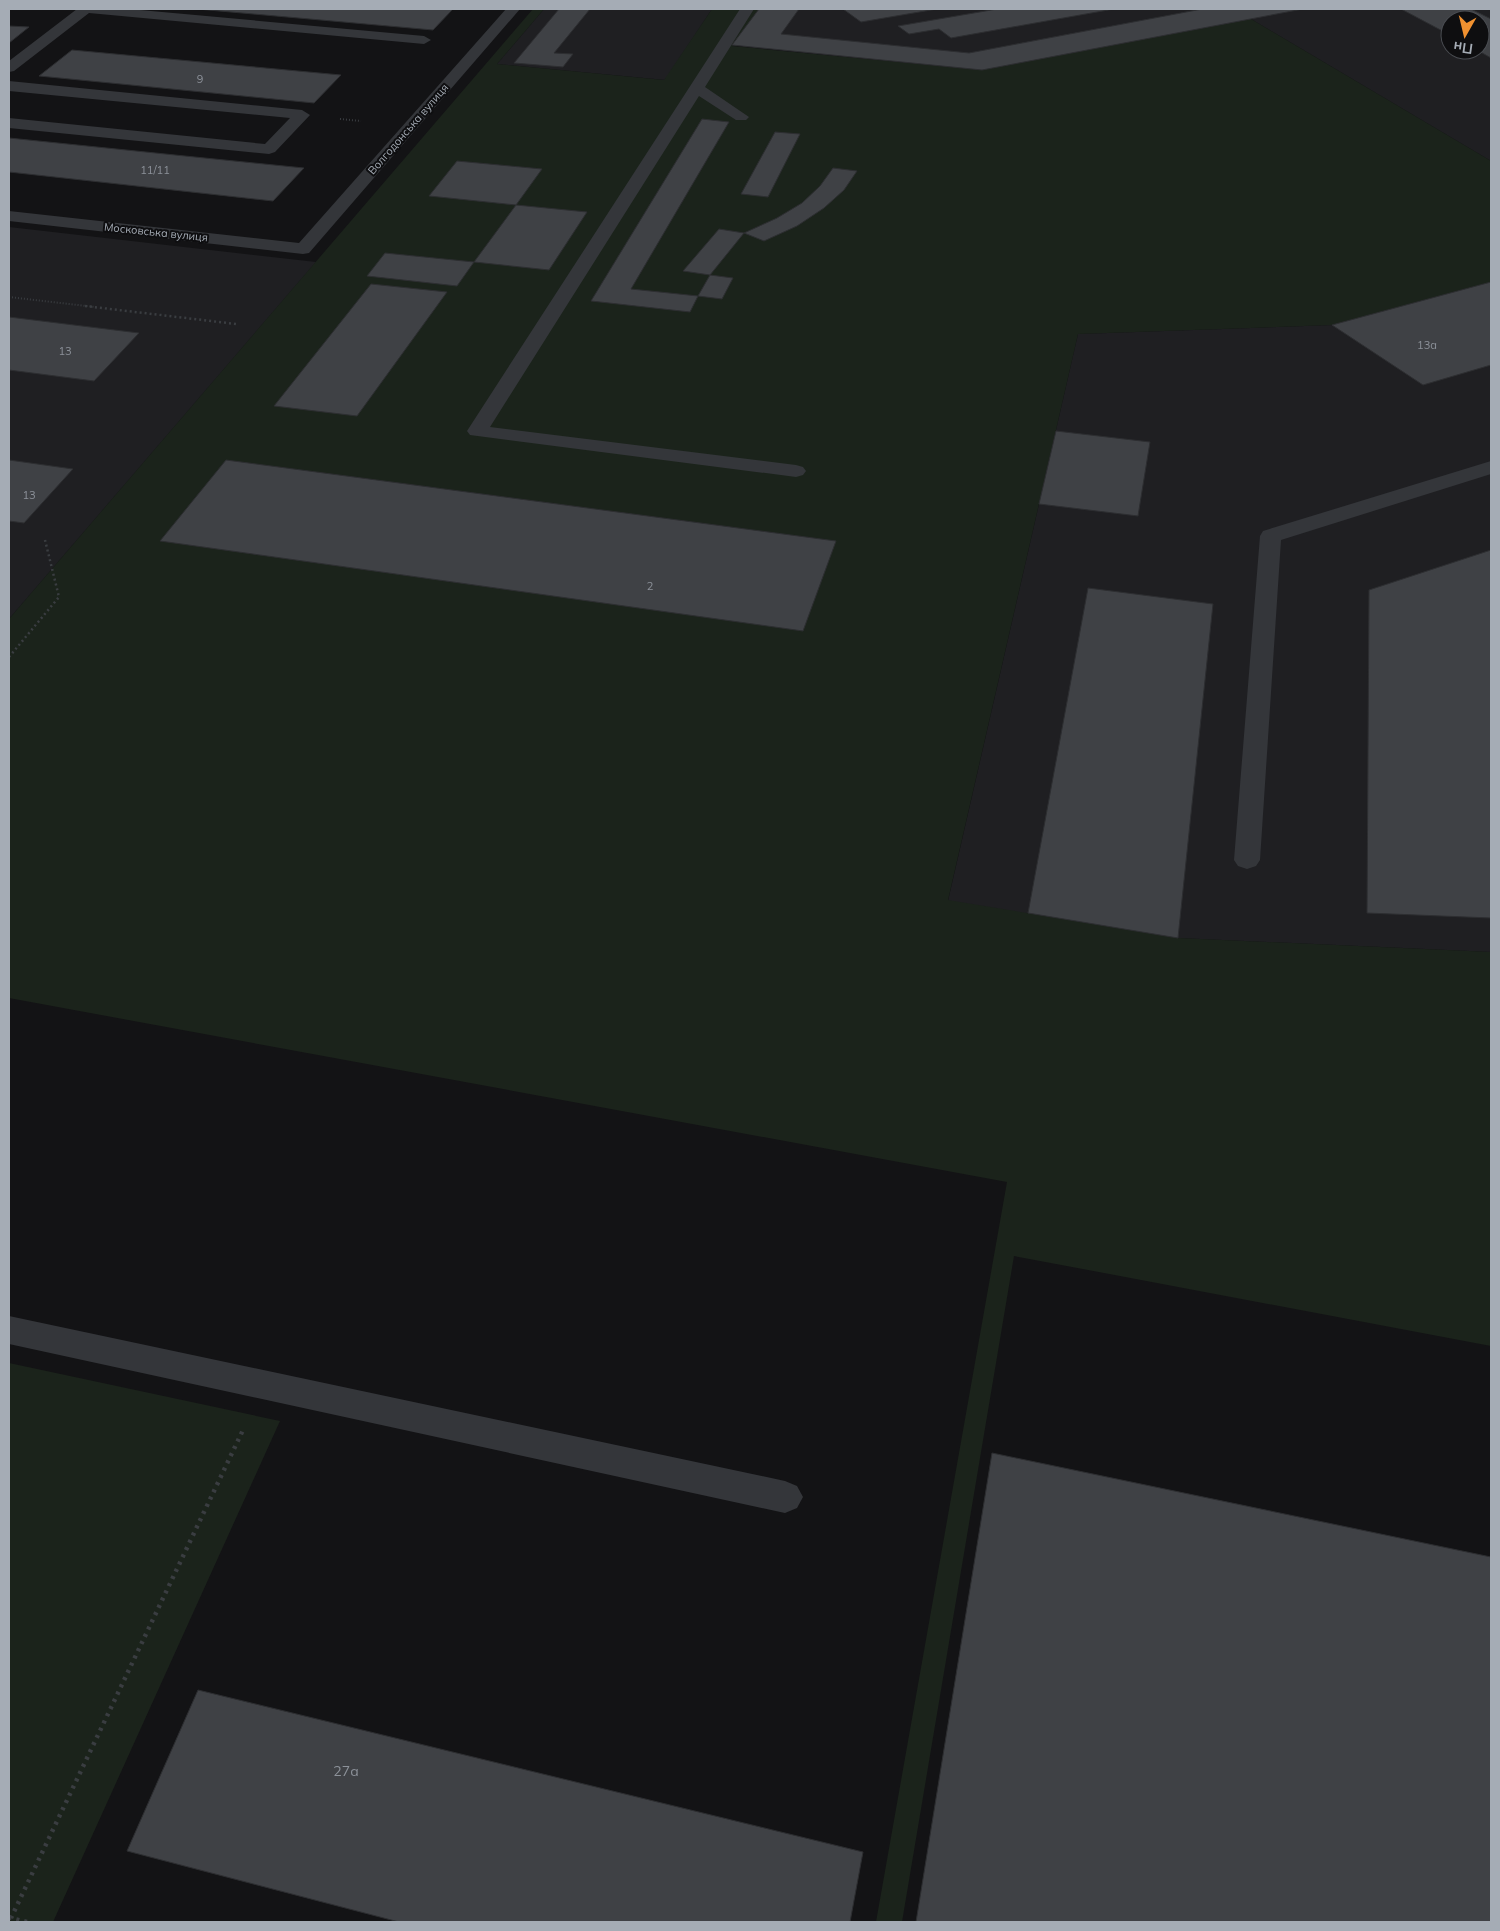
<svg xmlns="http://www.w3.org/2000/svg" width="1500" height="1931" viewBox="0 0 1500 1931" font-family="Mulish,sans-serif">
<rect width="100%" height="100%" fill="#131315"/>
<!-- built -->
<g fill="#1f1f22" fill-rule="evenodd">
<polygon points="544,9 712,9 665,80 497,64"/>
<path d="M759,9H1491V161L1251,19L982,70L732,45ZM1450,20H1480V50H1450Z"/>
<polygon points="9,227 316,262 9,619"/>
<polygon points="1491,282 1491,952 1178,938 948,901 1078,334 1332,325"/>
</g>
<!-- green -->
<g fill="#1b231b">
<polygon points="533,9 544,9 497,64 664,80 712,9 759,9 732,46 982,70 1251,19 1491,161 1491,282 1332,325 1078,334 948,900 1178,938 1491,952 1491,1346 1014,1256 902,1922 876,1922 1007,1182 9,998 9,619"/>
<polygon points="9,1363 280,1421 53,1922 9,1922"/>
</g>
<!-- building -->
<g fill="#3f4145" stroke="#2d2e31">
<polygon points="197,9 453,9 433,30"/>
<polygon points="559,9 590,9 554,53 573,54 563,67 514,63"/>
<polygon points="759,9 799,9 781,34 969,53 1202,9 1303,9 982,70 732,45"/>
<polygon points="843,9 937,9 861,22"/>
<polygon points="997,9 1114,9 951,38 939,29 909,34 898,26"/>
<polygon points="1401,9 1471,9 1491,19 1491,58 1477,50 1480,50 1480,20 1450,20 1450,35"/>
<polygon points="9,26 29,27 9,43"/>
<polygon points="72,50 341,75 314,103 39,76"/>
<polygon points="702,119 729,122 631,289 698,296 690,312 591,301"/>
<polygon points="775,132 800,134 768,197 741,194"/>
<polygon points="9,138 175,155 304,168 273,201 9,172"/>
<polygon points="457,161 542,169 516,205 429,196"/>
<polygon points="833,168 857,171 844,190 824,208 797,226 764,241 744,233 777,218 802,203 820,186"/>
<polygon points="516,205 587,212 549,270 474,262"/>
<polygon points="719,229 744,233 710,275 683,271"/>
<polygon points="385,253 474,262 457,286 367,276"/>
<polygon points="710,275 733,278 722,299 698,296"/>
<polygon points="1491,282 1491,365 1423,385 1332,325"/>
<polygon points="371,284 447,292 357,416 274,406"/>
<polygon points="9,317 139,333 94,381 9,370"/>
<polygon points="1056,431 1150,442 1138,516 1039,504"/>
<polygon points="9,460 73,469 24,523 9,521"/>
<polygon points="226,460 836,541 803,631 160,541"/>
<polygon points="1491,550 1491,918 1367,913 1369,590"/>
<polygon points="1088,588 1213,604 1178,938 1028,913"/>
<polygon points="992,1453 1491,1557 1491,1922 916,1922"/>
<polygon points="198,1690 863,1852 850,1922 399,1922 127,1851"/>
</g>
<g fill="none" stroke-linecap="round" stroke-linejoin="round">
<!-- path-far2 -->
<g stroke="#3a3d41" stroke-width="2" stroke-dasharray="1 2" stroke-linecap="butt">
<polyline points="340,119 361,121"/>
<polyline points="9,297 95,307"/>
</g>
<!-- path-far1 -->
<g stroke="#3a3d41" stroke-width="2.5" stroke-dasharray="2 3" stroke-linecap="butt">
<polyline points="85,306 236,324"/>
<polyline points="9,657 59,597 45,540"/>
</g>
<!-- path -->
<polyline stroke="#3a3d41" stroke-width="4.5" stroke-dasharray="3 5" stroke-linecap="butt" points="27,1922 11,1918 243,1430"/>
<!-- minor -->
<g fill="#34363a" fill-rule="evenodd">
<polygon points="77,9 129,9 424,36 431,40 424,44 89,13 14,71 9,72 9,61"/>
<polygon points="506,9 520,9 309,253 303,254 9,221 9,211 299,243"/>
<polygon points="740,9 754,9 705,87 749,117 746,120 736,120 699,96 490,427 796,465 803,467 806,471 803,475 796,477 470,435 467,431"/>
<polygon points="9,81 302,110 310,115 275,152 269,154 9,128 9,118 265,144 290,118 9,91"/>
<polygon points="1491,461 1491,474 1281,540 1260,860 1256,866 1247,869 1238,866 1234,860 1260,536 1263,531"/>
<polygon points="9,1316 785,1481 797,1486 803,1497 797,1508 785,1513 9,1344"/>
</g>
</g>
<g text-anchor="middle" stroke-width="4" stroke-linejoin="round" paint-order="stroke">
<!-- number labels -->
<g font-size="11" fill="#8c9199">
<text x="200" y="83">9</text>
<text x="155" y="174">11/11</text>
<text x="1427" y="349">13а</text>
<text x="65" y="355">13</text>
<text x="29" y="499">13</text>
<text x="650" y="590">2</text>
</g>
<!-- far-street labels -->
<g font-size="11" fill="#a5acb5" stroke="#0e0e10">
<text transform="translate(408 129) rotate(-49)" y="4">Волгодонська вулиця</text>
<text transform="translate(156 232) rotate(6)" y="4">Московська вулиця</text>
</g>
<!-- near-number labels -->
<g font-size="14" fill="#8c9199">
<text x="346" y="1776">27а</text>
</g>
</g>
<!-- border -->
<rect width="1500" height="1931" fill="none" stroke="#a5acb5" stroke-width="20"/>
<!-- north arrow -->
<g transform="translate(1465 35) rotate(188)"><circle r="24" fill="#0e0e10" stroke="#4a4d52"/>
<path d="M0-4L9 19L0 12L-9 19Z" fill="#f09130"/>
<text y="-8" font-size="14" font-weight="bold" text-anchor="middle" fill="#a5acb5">Пн</text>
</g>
</svg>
